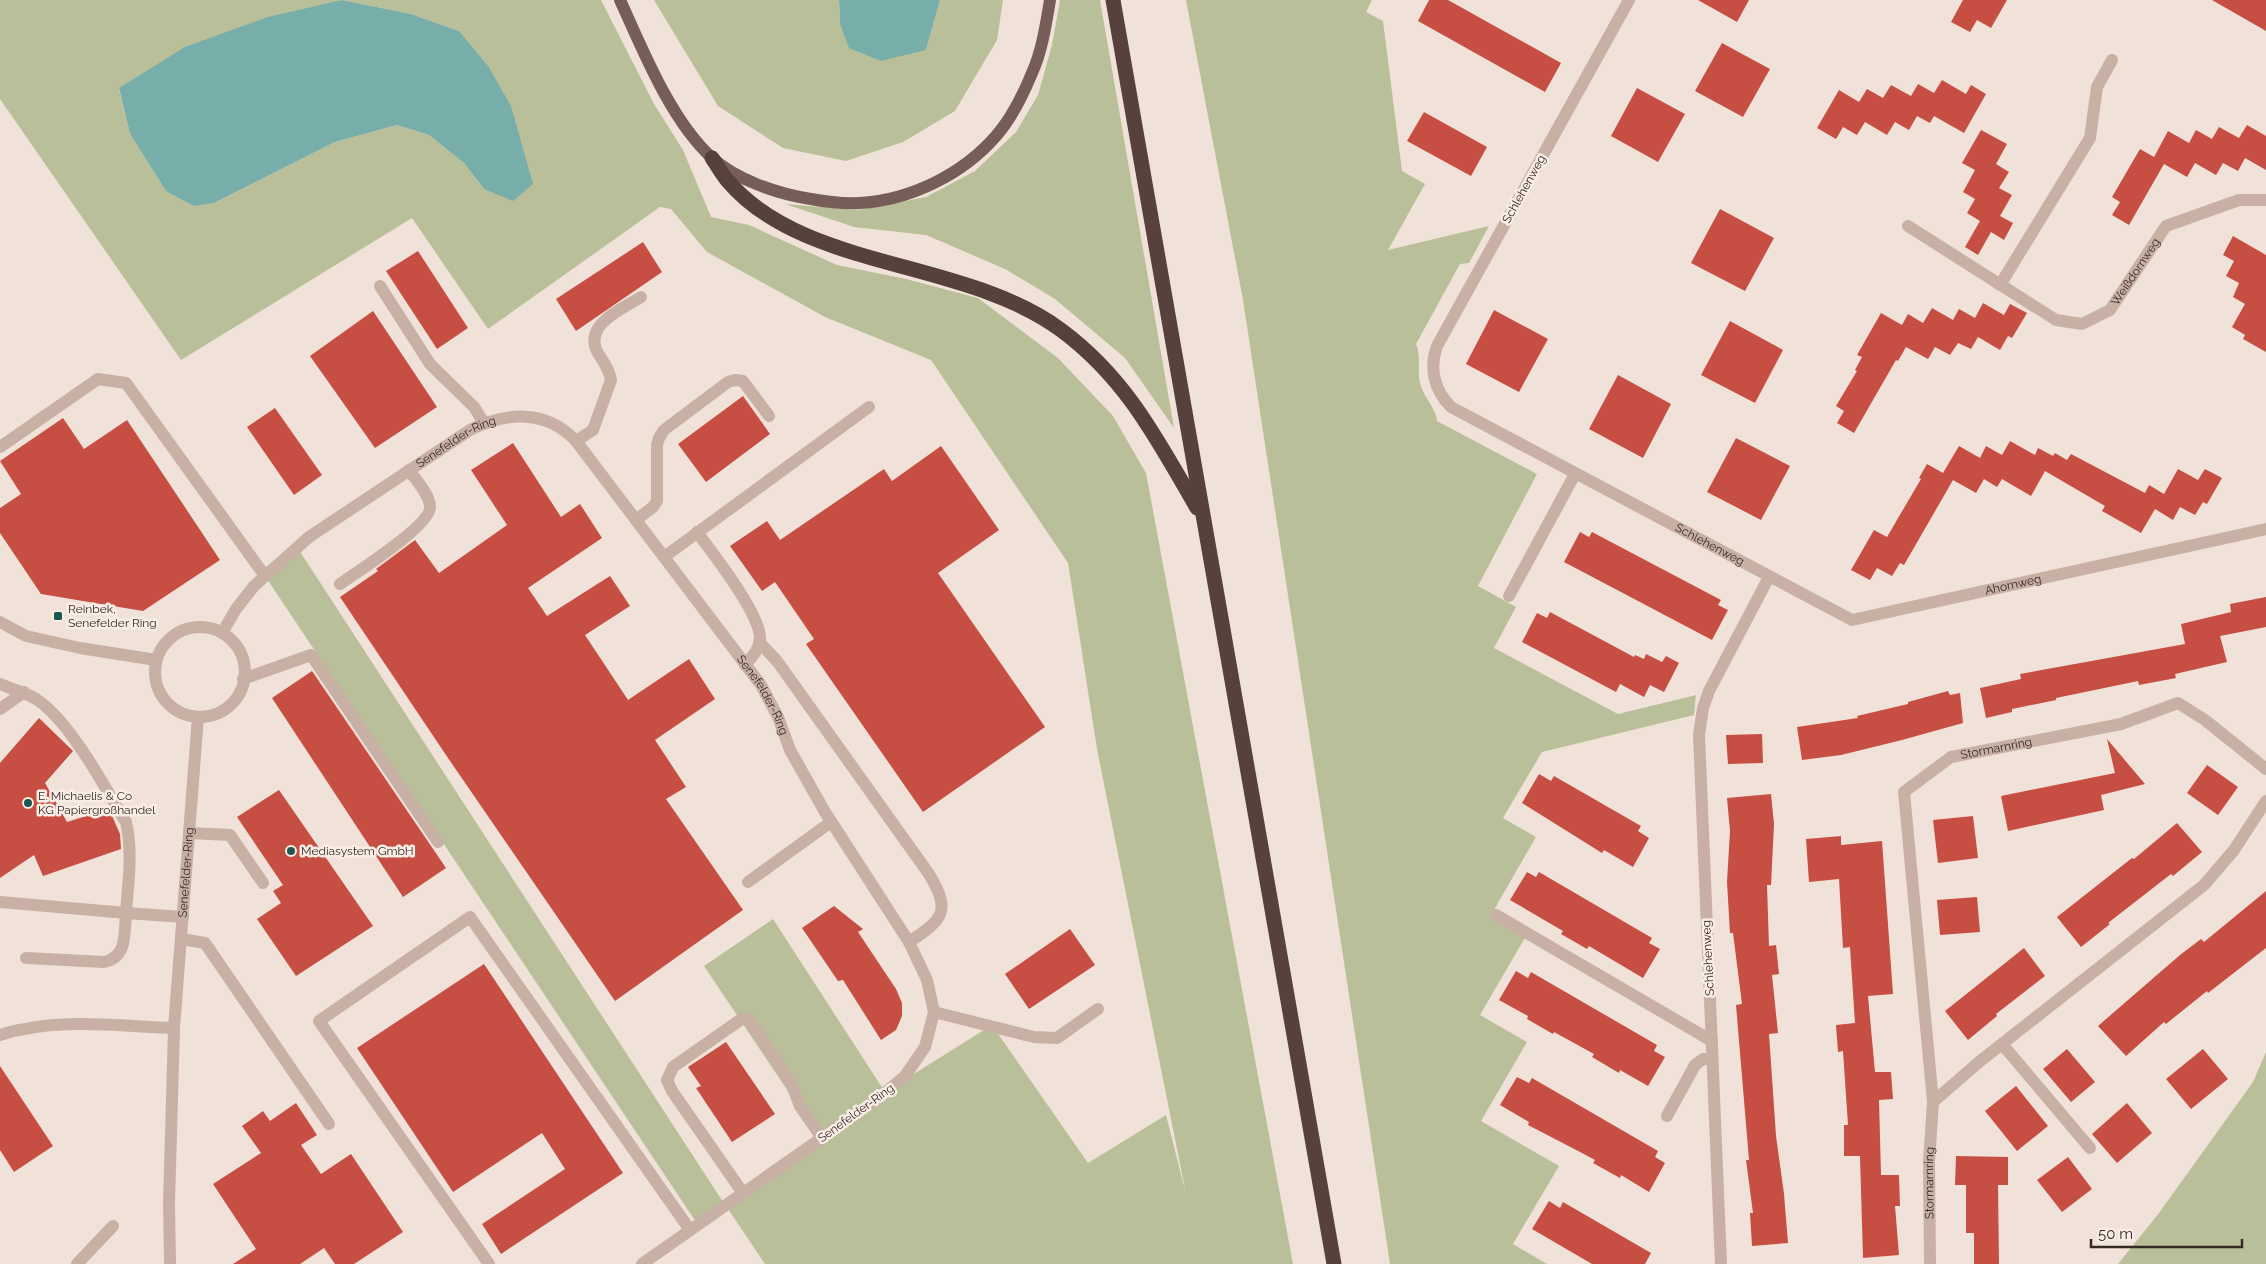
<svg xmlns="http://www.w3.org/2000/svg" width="2266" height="1264" viewBox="0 0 2266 1264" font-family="Raleway,sans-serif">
<rect width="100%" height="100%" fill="#f1e2d9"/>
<!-- green -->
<g fill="#b9c099" fill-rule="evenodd">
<path d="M0,0H601L654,104L683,150L711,217L749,225L837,265L906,279L978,298L1058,358L1113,416L1146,473L1293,1264H765L726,1206L698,1225L265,576L297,547L725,1205L820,1139L704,966L773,919L885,1092L992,1025L1088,1163L1166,1115L1186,1194L1097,749L1068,563L931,360L825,317L707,252L671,209L660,207L488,329L412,218L181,360L0,99ZM342,0L411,14L459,31L484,189L464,163L429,135L397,125L335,142L214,203L166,191L130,134L119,89Z"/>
<polygon points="654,0 839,0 840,24 926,50 940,0 1003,0 997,40 955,111 903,142 846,161 783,148 718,106"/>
<polygon points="1060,0 1100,0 1174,428 1125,358 1055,299 1005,269 926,235 854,227 785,204 858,210 926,197 975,171 1016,132 1038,95 1052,45"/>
<path d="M1186,0H1372L1366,12L1383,21L1402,171L1425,184L1388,250L1489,226L1469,263L1460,264L1416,344C1422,357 1416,372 1421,386C1425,399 1436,408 1437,421L1537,474L1478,586L1516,607L1494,648L1618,714L1696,695L1694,715L1542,752L1503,818L1536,837L1491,915L1526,936L1480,1015L1527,1042L1481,1121L1559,1166L1513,1244L1547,1264H1390L1243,300Z"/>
<polygon points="2266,1052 2266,1264 2118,1264 2159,1213 2253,1082"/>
</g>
<!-- water -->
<g fill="#78aea9">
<polygon points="342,0 411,14 459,31 488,66 511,106 533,184 513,201 484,189 464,163 429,135 397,125 335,142 214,203 194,206 166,191 130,134 119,88 185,47 268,17"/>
<polygon points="839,0 940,0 926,50 881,61 849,48 840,24"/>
</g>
<!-- building -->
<g fill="#c64e42">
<polygon points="1429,0 1448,0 1561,63 1545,92 1418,21"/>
<polygon points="1698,0 1749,0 1737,22"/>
<polygon points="1963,0 2007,0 1991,28 1977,20 1970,32 1951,22"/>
<polygon points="2212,0 2266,0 2266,31"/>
<polygon points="1722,43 1770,69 1743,117 1695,91"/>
<polygon points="1942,80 1966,94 1971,85 1986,94 1964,133 1934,116 1930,123 1917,116 1909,130 1895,122 1887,135 1865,122 1857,135 1843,127 1836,139 1817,128 1839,90 1859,102 1867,89 1883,98 1891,85 1911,96 1918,84 1934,93"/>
<polygon points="1637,88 1685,114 1658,162 1611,136"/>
<polygon points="1424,112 1487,147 1471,176 1407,141"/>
<polygon points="2247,125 2266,136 2266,170 2245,158 2238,171 2223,163 2216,175 2195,163 2187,177 2164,164 2129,225 2112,215 2120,202 2112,197 2140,149 2154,157 2168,131 2189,143 2196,130 2212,139 2219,127 2239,138"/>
<polygon points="1981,130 2007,144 1996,164 2009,172 1999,188 2012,195 2000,216 2013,223 2004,240 1991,232 1978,255 1965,247 1980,221 1967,213 1975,199 1963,192 1975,170 1962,163"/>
<polygon points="1720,209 1774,238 1745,291 1691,263"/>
<polygon points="2233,236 2266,255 2266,352 2243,339 2245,335 2232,327 2245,304 2233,297 2239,283 2226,276 2234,261 2223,255"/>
<polygon points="643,242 662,272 576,331 556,299"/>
<polygon points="418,251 468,328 437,349 386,271"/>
<polygon points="1983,303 2004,315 2010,304 2027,313 2012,338 2008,336 2000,350 1978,337 1971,349 1958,343 1950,355 1935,347 1928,359 1906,347 1898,361 1896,360 1854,433 1837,423 1844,411 1836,406 1857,371 1855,370 1862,357 1857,355 1881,313 1902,325 1908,314 1923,323 1932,308 1953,320 1959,309 1975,318"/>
<polygon points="1494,310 1548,339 1519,392 1466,364"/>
<polygon points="373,311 437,407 375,448 310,356"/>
<polygon points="1730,321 1783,350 1755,403 1701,375"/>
<polygon points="1618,375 1671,404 1643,458 1589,429"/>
<polygon points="743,396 770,434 706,482 678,444"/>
<polygon points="275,408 322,475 294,495 247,427"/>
<polygon points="63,418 84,449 127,420 220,560 143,611 41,594 0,533 0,508 21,494 0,461"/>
<polygon points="1736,438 1790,466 1761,520 1707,492"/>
<polygon points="2010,441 2035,455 2038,448 2053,456 2055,453 2067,460 2071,454 2145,493 2149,485 2164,494 2178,469 2198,480 2205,469 2222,478 2207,504 2203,502 2195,515 2180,507 2173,520 2155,509 2141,533 2102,511 2105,506 2045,471 2031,496 2002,479 1997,487 1984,479 1976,493 1953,480 1904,565 1900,563 1892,576 1877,568 1870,580 1851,570 1874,530 1887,537 1921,479 1919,478 1927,464 1943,473 1959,446 1980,458 1986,446 2002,455"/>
<polygon points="513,443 561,517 580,504 602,538 528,588 547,616 610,576 630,606 585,635 628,700 689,659 715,699 655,740 686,787 666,799 743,910 615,1001 448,758 340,597 378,571 376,569 415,540 439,573 507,525 471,470"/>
<polygon points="941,446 999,530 938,573 1045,727 923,812 806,644 814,639 775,582 762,591 730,546 767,521 780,540 884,469 892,481"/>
<polygon points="1580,532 1589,537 1592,532 1721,600 1718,605 1728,610 1712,640 1564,562"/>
<polygon points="2266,597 2266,627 2220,636 2227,662 2175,674 2176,678 2139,685 2138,681 2056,698 2056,700 2012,709 2012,712 1986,718 1980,688 2021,679 2020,674 2185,644 2181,624 2231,612 2230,604"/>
<polygon points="1550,612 1634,657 1635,655 1644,659 1646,654 1662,662 1666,656 1679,663 1664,692 1650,685 1644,697 1620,684 1616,692 1522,642 1537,613 1547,618"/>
<polygon points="312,671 446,868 403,897 272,698"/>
<polygon points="1948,691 1950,695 1960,693 1963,723 1902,740 1841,755 1802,760 1797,727 1858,718 1857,716 1908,704 1908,702"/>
<polygon points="39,718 73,751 45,783 67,822 109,809 120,834 121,849 43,876 34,855 0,878 0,763"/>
<polygon points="1762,734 1763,763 1728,764 1726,735"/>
<polygon points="2107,739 2145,784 2101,795 2104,810 2008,831 2001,796 2115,773"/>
<polygon points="2207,765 2238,787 2218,815 2187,793"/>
<polygon points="1539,774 1551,781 1554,776 1641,826 1638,831 1649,838 1633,867 1604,850 1602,853 1522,803"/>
<polygon points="279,790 373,926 296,976 257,919 281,903 273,891 283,885 237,817"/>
<polygon points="1771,794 1774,824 1771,885 1767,885 1769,946 1776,945 1779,974 1772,975 1778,1033 1769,1034 1776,1136 1784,1194 1788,1243 1752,1246 1750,1213 1753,1213 1746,1160 1749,1160 1736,1005 1742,1004 1733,933 1730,933 1727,882 1730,831 1727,798"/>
<polygon points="1973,816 1978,858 1938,863 1933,820"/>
<polygon points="2177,823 2202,852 2173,876 2171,874 2108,923 2110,924 2081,947 2057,917 2132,858 2134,859"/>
<polygon points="1841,836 1841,845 1882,841 1893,994 1868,996 1875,1072 1891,1072 1893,1099 1879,1100 1881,1175 1899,1175 1900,1206 1895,1206 1899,1255 1863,1258 1860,1156 1844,1156 1844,1125 1848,1125 1843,1051 1838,1052 1836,1025 1855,1023 1850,947 1843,948 1839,879 1809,882 1806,839"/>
<polygon points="1527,872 1536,877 1539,872 1652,938 1649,943 1660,949 1643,978 1589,946 1587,949 1561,934 1563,931 1510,900"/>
<polygon points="2266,891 2266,948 2208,993 2207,991 2166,1024 2164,1022 2126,1056 2098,1026 2180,955 2201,939 2204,942"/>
<polygon points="1977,897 1980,932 1940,935 1937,900"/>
<polygon points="834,906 863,929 858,932 896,989 902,1003 902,1016 896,1030 881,1040 843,980 838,981 802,928"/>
<polygon points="1070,929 1095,965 1029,1009 1005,974"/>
<polygon points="2024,948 2045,976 1996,1014 1997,1016 1968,1040 1945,1011"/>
<polygon points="484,964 623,1173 501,1254 482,1224 565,1169 542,1133 453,1192 357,1048"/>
<polygon points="1516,971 1528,978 1531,972 1657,1045 1654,1051 1665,1057 1648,1086 1620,1070 1619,1073 1592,1057 1594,1054 1554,1032 1553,1034 1527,1019 1528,1016 1499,1000"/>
<polygon points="726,1042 775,1114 732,1142 696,1088 701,1086 688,1067"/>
<polygon points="2067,1049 2095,1082 2071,1102 2043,1069"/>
<polygon points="2203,1049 2228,1079 2191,1109 2166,1079"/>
<polygon points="0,1066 53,1146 14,1172 0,1150"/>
<polygon points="1517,1077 1529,1083 1532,1078 1658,1151 1655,1157 1665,1163 1649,1192 1621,1175 1620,1178 1593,1163 1595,1160 1582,1153 1528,1125 1529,1122 1500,1105"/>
<polygon points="2016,1086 2048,1126 2017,1151 1985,1111"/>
<polygon points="296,1103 317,1135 301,1145 321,1174 351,1154 403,1232 354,1264 335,1264 324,1248 300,1264 233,1264 256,1249 213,1184 261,1153 242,1126 263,1111 270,1121"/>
<polygon points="2127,1103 2152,1133 2117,1163 2092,1134"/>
<polygon points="1956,1156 2008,1157 2008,1185 1998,1185 1999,1264 1974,1264 1974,1233 1966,1233 1966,1185 1955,1185"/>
<polygon points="2068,1157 2092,1189 2062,1212 2037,1180"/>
<polygon points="1549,1201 1560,1208 1563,1202 1651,1253 1645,1264 1592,1264 1532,1229"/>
</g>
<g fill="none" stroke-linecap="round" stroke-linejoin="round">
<!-- minor -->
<g stroke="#c9b0a5" stroke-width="12">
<path id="s1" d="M1629,0L1437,346C1429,368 1434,390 1451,407L1852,620L2266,529"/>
<path id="s2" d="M1908,226L2056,320L2082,324L2110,310L2166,226L2239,200H2266"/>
<polyline points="2000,285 2090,138 2097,87 2112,60"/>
<polyline points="380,286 430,364 474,407 484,423"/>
<path d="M576,441L593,430L611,380C609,367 601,360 596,349C586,323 624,308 641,297"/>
<polyline points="0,447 98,379 126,383 265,576"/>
<polyline points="636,520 653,507 657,501 657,445 659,438 664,430 728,382 735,380 743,381 769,416"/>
<path d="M697,532C713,554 760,613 760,638C760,649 752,657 745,665"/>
<polyline points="664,557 869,407"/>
<path d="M340,584C357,572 431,525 430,507C430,495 416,480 409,470"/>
<polyline points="1509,596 1575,474"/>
<polyline points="0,622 26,636 80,648 156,660"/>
<circle cx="200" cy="672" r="45"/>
<path id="s3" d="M222,633L236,609L254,586L309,537L470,430C506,412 546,409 576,441L761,685L778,717L790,750L825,812L909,942L927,980L934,1012L925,1047L905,1076L876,1100L642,1264"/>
<path d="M759,642L777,661L929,874C951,911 944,919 909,942"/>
<polyline points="243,679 311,655 438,842"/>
<path d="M0,684C13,690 27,692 39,701C72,725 104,786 126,822C133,852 128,883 126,913L0,902"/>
<polyline points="0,709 24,692"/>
<polyline points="189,833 230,835 263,883"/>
<polyline points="748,882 831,822"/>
<polyline points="1496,915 1712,1041"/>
<polyline points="181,939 205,943 329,1124"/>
<path d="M26,958L104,962C128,957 124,933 126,913L183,917"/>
<polyline points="934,1012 1034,1037 1057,1038 1098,1009"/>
<path d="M0,1035C55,1017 116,1026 174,1028"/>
<polyline points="2002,1044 2090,1148"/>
<path id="s4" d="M1933,1102L1904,792L1951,757L2121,724L2178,703L2205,720L2266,769"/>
<polyline points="1667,1116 1695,1065 1703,1059 1712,1059"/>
<polyline points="743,1193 672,1091 667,1080 673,1067 743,1018 749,1020 792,1085 800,1106 822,1138"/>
<polyline points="77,1264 113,1226"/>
<path id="s5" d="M170,1264L169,1203L174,1028L198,717"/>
<polyline points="489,1264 319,1021 470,917 690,1230"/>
<polyline points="1721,1264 1699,735 1703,708 1709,691 1769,577"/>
<path id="s6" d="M1930,1264L1929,1162L1933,1102L1979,1062L2204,885L2234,850L2266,801"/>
</g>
<!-- major -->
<path stroke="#775d57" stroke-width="12" d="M620,0C643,50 670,119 711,157C736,180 778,194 811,199C827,202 844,204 860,203C911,200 963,174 996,136C1012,118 1023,95 1032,73C1042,51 1046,24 1050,0"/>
<!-- highway -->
<g stroke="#56413d" stroke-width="15">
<path d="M1113,0C1188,421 1258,843 1334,1264"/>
<path d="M712,158C717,165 721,173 727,180C803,271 964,258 1061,330C1126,378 1157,439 1197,508"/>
</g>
</g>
<!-- markers -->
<g fill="#1c5752" stroke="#f9ede5" stroke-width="2">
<rect x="53" y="611" width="10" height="10" rx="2.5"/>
<circle cx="28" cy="803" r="5"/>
<circle cx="291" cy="851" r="5"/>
</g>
<g text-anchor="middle" stroke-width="5" stroke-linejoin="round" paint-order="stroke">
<!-- street labels -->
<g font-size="12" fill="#352926" stroke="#f9ede5">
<text transform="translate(1524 189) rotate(-61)" y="4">Schlehenweg</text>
<text dy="4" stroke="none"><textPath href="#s2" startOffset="279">Weißdornweg</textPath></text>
<text dy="4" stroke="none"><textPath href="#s3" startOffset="306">Senefelder-Ring</textPath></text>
<text dy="4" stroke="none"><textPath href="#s1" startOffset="755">Schlehenweg</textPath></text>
<text dy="4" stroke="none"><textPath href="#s1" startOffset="1081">Ahornweg</textPath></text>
<text dy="4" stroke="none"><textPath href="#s3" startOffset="755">Senefelder-Ring</textPath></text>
<text dy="4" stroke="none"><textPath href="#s4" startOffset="416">Stormarnring</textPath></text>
<text dy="4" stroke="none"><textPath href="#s5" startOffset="392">Senefelder-Ring</textPath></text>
<text transform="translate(1708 958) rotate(-93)" y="4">Schlehenweg</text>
<text transform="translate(856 1113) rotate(-36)" y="4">Senefelder-Ring</text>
<text dy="4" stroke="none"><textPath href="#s6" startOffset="81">Stormarnring</textPath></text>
</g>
<!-- poi labels -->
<g font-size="12" fill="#352926" stroke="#f9ede5" text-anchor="start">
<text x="68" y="613">Reinbek,<tspan x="68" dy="14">Senefelder Ring</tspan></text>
<text x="38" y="800">E. Michaelis &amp; Co<tspan x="38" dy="14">KG Papiergroßhandel</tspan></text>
<text x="301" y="855">Mediasystem GmbH</text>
</g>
</g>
<!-- scale -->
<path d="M2091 1239v8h151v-8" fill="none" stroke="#352926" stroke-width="2.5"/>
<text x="2098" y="1239" font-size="15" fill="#352926" stroke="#f9ede5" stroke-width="4" paint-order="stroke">50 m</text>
</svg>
